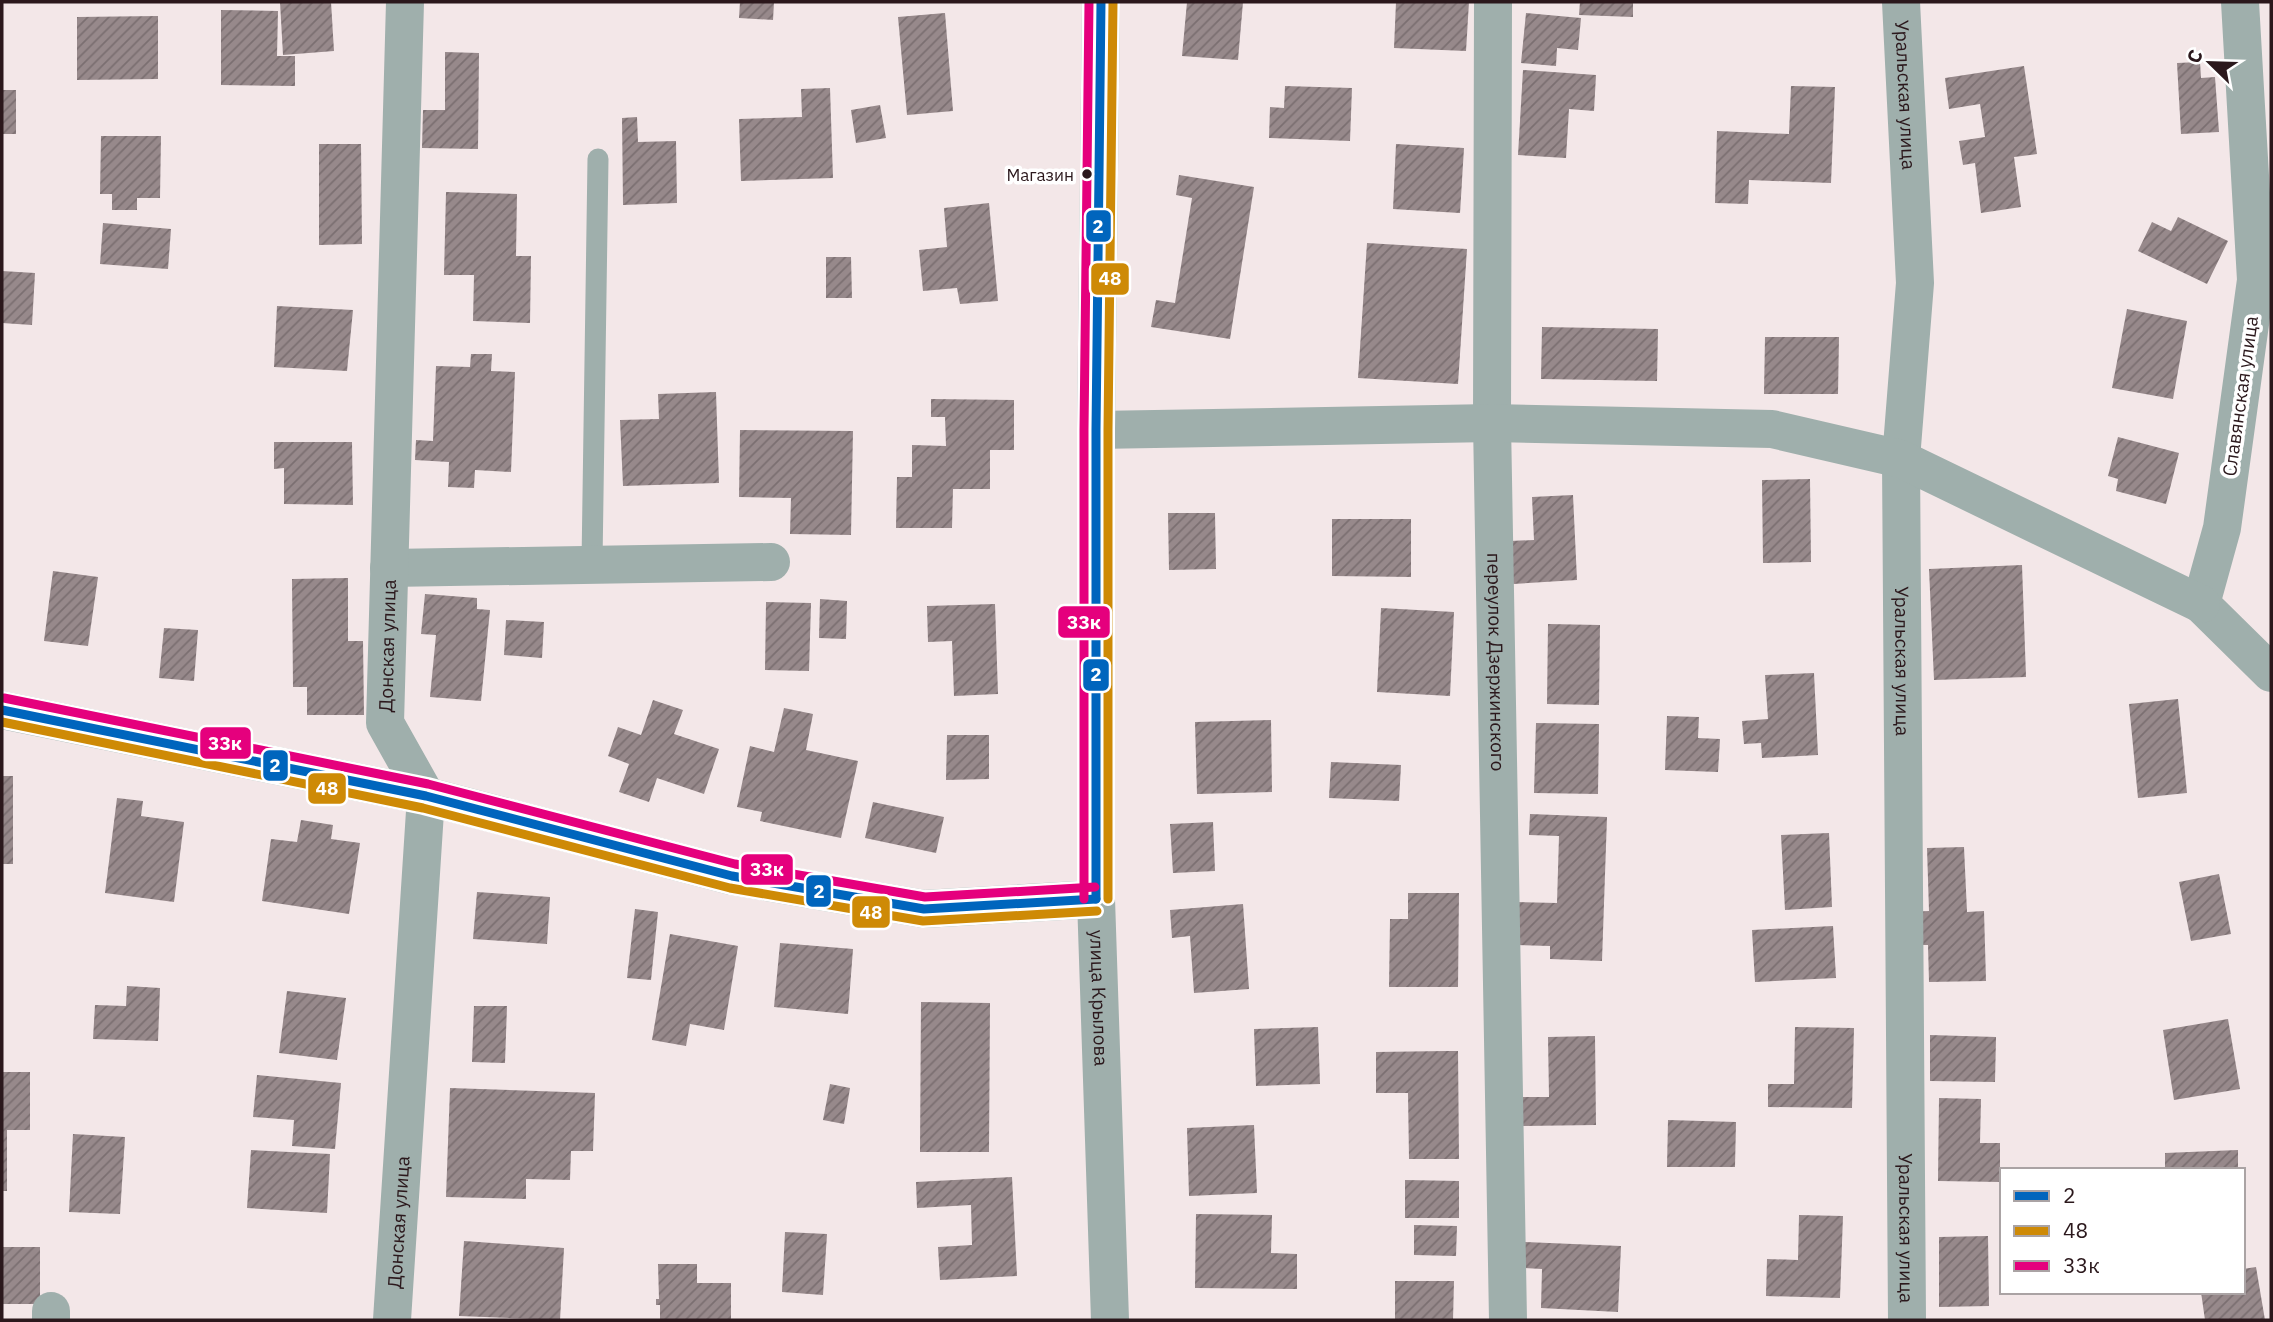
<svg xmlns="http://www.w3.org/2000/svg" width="2273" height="1322" viewBox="0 0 2273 1322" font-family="'IBM Plex Sans',sans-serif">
<defs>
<pattern id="building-hatch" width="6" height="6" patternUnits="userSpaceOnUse" patternTransform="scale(1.75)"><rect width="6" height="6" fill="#97898b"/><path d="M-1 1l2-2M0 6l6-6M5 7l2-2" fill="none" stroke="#7b6f71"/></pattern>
</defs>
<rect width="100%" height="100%" fill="#f3e7e8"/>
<!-- building -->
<g fill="url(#building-hatch)">
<polygon points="280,2 331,2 334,51 283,55"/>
<polygon points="740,2 774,2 773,20 739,18"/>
<polygon points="1187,2 1243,2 1238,60 1182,56"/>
<polygon points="1396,2 1469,2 1466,51 1394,48"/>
<polygon points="1580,2 1633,2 1633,17 1579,15"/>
<polygon points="221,10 278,11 277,56 295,56 295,86 221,85"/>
<polygon points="945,13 953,111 907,115 898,17"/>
<polygon points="1526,13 1581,18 1578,50 1557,48 1556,66 1521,63"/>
<polygon points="158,16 158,79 77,80 77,17"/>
<polygon points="445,52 479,53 478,149 422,148 423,110 445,110"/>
<polygon points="2200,62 2201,78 2215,77 2219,132 2181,134 2177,63"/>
<polygon points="2024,66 2037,154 2014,157 2021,207 1981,213 1975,163 1963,165 1959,141 1985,137 1980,104 1949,109 1945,78"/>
<polygon points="1523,70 1596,75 1594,111 1569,109 1566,158 1518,155"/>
<polygon points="1285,86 1352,88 1350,141 1269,138 1270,107 1284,108"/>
<polygon points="1791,86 1835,87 1831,183 1749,180 1748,204 1715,203 1717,131 1789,134"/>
<polygon points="830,88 833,178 741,181 739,119 802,117 801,89"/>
<rect x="2" y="90" width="14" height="44"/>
<polygon points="880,105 886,138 856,143 851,110"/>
<polygon points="637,117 638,142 676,141 677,203 623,205 622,118"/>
<polygon points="101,136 161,136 160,198 137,198 137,210 112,210 112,194 100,194"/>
<polygon points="319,144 361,144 362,244 319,245"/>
<polygon points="1396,144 1464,148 1460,213 1393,209"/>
<polygon points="1179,175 1254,187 1230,339 1151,327 1156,300 1175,303 1192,198 1176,195"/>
<polygon points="446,192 517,194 516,256 531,256 530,323 473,321 474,275 444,275"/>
<polygon points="989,203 998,301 960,304 957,288 923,291 919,250 947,247 944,208"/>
<polygon points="2178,217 2228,241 2207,284 2138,251 2152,222 2171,231"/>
<polygon points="103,223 171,229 168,269 100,264"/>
<polygon points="1367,243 1467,249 1458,384 1358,378"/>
<polygon points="826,257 851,257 852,298 826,298"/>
<polygon points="2,271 35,273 32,325 2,323"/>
<polygon points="277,306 353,310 347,371 274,367"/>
<polygon points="2127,309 2187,321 2173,399 2112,388"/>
<polygon points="1542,327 1658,329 1657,381 1541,379"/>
<polygon points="1765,337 1839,337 1838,394 1764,394"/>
<polygon points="471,354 492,354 491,371 515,372 511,472 475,470 474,488 448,487 449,462 415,460 416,440 433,441 436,366 470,367"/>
<polygon points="716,392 719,483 623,486 620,420 659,419 658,394"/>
<polygon points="931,399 1014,400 1014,450 990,450 990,489 953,489 952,528 896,528 897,477 912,477 912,445 946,446 945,417 931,417"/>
<polygon points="740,430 853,431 851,535 790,534 791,498 739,497"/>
<polygon points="2118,437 2179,453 2166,504 2116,491 2118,479 2108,476"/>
<polygon points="274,442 352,442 353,505 284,504 284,468 274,469"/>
<polygon points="1810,479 1811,562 1763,563 1762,480"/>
<polygon points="1573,495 1577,580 1513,584 1510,541 1534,540 1532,497"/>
<polygon points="1168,513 1215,513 1216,569 1169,570"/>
<polygon points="1332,519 1411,519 1411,577 1332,576"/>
<polygon points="2022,565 2026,677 1934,680 1929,569"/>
<polygon points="53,571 98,577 88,646 44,641"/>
<polygon points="348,578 348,641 363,641 364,715 307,715 307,687 293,687 292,579"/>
<polygon points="425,594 477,598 477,609 490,610 481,701 430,697 436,635 421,634"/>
<polygon points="820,599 847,601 846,639 819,638"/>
<polygon points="766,602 811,603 809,671 765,670"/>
<polygon points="995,604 998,694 954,696 952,641 928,642 927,606"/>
<polygon points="1381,608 1454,612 1450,696 1377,692"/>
<polygon points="506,620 544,622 542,658 504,655"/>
<polygon points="1548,624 1600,625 1599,705 1547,704"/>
<polygon points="164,628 198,630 194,681 159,678"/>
<polygon points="1814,673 1818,755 1762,758 1761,743 1744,744 1742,721 1768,719 1765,675"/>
<polygon points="2178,699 2187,793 2138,798 2129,704"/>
<polygon points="653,700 683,710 674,734 719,749 704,794 657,778 649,802 619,792 629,764 608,756 618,727 641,735"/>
<polygon points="784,708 813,714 806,750 858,761 841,838 760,821 762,812 737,807 750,746 774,752"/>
<polygon points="1667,716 1699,717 1698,738 1720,739 1718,772 1665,770"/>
<polygon points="1271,720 1272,792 1197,794 1195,722"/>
<polygon points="1536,723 1599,724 1598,794 1534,793"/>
<polygon points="947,735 989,735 989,779 946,780"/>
<polygon points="1331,762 1401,765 1399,801 1329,798"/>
<rect x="2" y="776" width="11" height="88"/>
<polygon points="117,798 143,801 141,816 184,822 174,902 105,893"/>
<polygon points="873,802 944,817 936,853 865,838"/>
<polygon points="1530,814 1607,817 1602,961 1550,959 1550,946 1514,945 1515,902 1557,903 1559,836 1529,835"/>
<polygon points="301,820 333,825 331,839 360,843 349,914 262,901 271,839 297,842"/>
<polygon points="1213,822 1215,871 1173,873 1170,824"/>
<polygon points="1829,833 1832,907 1785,910 1781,835"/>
<polygon points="1964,847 1967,912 1984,911 1986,981 1929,982 1928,945 1908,945 1907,912 1929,911 1927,848"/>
<polygon points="2219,874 2231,934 2191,941 2179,882"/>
<polygon points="477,892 550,897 547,944 473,939"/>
<polygon points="1408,893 1459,893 1458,987 1389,987 1390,919 1408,919"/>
<polygon points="1243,904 1249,989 1194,993 1190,936 1172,938 1170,910"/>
<polygon points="635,909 658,912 651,980 627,978"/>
<polygon points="1833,926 1836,978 1755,982 1752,930"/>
<polygon points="670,934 738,946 724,1030 690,1024 686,1046 652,1040"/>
<polygon points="780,943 853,949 848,1014 774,1007"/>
<polygon points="127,986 160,988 158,1041 93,1039 95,1005 126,1006"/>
<polygon points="287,991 346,998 337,1060 279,1053"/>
<polygon points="921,1002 990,1003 989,1152 920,1152"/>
<polygon points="474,1006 507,1006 505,1063 472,1062"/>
<polygon points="2228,1019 2240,1089 2174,1100 2163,1030"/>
<polygon points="1318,1027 1320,1084 1256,1086 1254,1029"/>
<polygon points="1795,1027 1854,1028 1852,1108 1768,1107 1768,1084 1794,1084"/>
<polygon points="1930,1035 1996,1037 1995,1082 1930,1081"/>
<polygon points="1595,1036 1596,1125 1523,1126 1523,1097 1549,1097 1548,1037"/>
<polygon points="1446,1051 1458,1051 1459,1159 1409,1159 1408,1093 1376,1093 1376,1052"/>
<polygon points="2,1072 30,1072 30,1130 7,1130 7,1191 2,1191"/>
<polygon points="257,1075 341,1083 335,1149 292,1146 294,1120 253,1117"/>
<polygon points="830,1084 850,1088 844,1124 823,1120"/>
<polygon points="450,1088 595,1093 593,1151 571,1151 570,1180 526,1179 526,1199 446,1197"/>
<polygon points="1939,1098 1981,1099 1980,1143 2000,1143 2000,1182 1938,1181"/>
<polygon points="1668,1120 1736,1122 1735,1167 1667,1167"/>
<polygon points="1254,1125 1257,1193 1189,1196 1187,1128"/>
<polygon points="73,1134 125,1137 120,1214 69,1212"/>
<polygon points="251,1150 330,1154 327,1213 247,1208"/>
<polygon points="2238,1150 2238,1170 2165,1170 2165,1153"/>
<polygon points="1012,1177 1017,1276 940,1280 938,1247 972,1245 971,1205 917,1208 916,1182"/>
<polygon points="1405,1180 1459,1181 1459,1218 1405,1218"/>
<polygon points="1196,1214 1272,1215 1271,1253 1297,1254 1297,1289 1195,1288"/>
<polygon points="1799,1215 1843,1216 1840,1298 1766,1296 1767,1259 1798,1260"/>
<polygon points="1414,1225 1457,1226 1456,1256 1414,1255"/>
<polygon points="785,1232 827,1234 823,1295 782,1292"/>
<polygon points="1988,1236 1989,1306 1939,1307 1939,1237"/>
<polygon points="464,1241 564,1248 560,1320 459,1316"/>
<polygon points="1525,1242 1621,1246 1618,1312 1541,1308 1542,1269 1524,1268"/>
<rect x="2" y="1247" width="38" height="57"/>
<polygon points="658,1264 697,1264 697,1283 731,1283 731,1320 660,1320 660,1305 656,1305 656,1299 659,1299"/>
<polygon points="2256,1267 2265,1320 2205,1320 2201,1292 2243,1292 2243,1269"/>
<polygon points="1395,1281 1454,1281 1453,1320 1395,1320"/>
</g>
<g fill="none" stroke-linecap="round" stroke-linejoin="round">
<!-- service -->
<polyline stroke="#9fafac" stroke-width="21" points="592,563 598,159"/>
<!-- minor -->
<g stroke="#9fafac" stroke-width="38">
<path id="s1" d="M1101,2L1096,430V899L1110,1320"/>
<path id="s2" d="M1493,2L1492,423L1508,1320"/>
<path id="s3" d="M1901,2L1915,283L1901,459L1907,1320"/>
<polyline points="2240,2 2256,280 2222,528 2201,604 2271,673"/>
<polyline points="1096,430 1492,423 1772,429 1901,459 2201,604"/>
<polyline points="389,568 771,562"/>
<polyline points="2,710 426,796 732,876 924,909 1096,899"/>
<polyline points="51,1320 51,1311"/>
<path id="s4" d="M392,1320L426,796L385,723L405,2"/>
</g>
<defs>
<g id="bus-1">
<polyline points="2,710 426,796 732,876 924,909 1096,899"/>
<polyline points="1096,899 1096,430 1101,2"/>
</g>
<g id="bus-2">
<polyline points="2,722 423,808 730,888 923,921 1097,911"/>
<polyline points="1108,899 1108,430 1113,2"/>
</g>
<g id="bus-3">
<polyline points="4,698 428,784 735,864 925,897 1095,887"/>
<polyline points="1084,899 1084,430 1089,2"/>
</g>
</defs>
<!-- bus-1 casing -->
<use href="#bus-1" stroke="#fff" stroke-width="14"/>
<!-- bus-2 casing -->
<use href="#bus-2" stroke="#fff" stroke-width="14"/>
<!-- bus-3 casing -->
<use href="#bus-3" stroke="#fff" stroke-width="14"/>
<!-- bus-1 -->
<use href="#bus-1" stroke="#0065bd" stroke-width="9"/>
<!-- bus-2 -->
<use href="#bus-2" stroke="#ce8a06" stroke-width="9"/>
<!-- bus-3 -->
<use href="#bus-3" stroke="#e5007d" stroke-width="9"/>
</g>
<!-- markers -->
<circle fill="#2b181c" stroke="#fff" stroke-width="2.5" cx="1087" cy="174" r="6"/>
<g text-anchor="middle" stroke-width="7" stroke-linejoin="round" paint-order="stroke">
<!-- bus labels -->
<g font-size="17" fill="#2b181c" stroke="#fff" text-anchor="end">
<text x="1074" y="181">Магазин</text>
</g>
<!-- street labels -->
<g font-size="19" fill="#2b181c" stroke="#fff">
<text dy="7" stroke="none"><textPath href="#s3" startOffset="93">Уральская улица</textPath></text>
<text transform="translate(2240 396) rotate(-82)" y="7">Славянская улица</text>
<text dy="7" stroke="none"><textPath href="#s4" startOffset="686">Донская улица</textPath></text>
<text dy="7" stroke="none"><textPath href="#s2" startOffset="660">переулок Дзержинского</textPath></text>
<text dy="7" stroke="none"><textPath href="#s3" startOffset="660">Уральская улица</textPath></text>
<text dy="7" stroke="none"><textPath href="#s1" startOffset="996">улица Крылова</textPath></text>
<text dy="7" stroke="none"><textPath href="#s4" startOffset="98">Донская улица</textPath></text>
<text dy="7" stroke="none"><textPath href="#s3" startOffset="1227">Уральская улица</textPath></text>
</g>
</g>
<g stroke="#fff" stroke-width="2.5">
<rect x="1085" y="209" width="27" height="34" rx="7" fill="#0065bd"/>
<rect x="1090" y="262" width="40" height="34" rx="7" fill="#ce8a06"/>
<rect x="1057" y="605" width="54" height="34" rx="7" fill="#e5007d"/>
<rect x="1082" y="658" width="28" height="34" rx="7" fill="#0065bd"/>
<rect x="199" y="726" width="53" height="34" rx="7" fill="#e5007d"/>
<rect x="262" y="749" width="27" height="33" rx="7" fill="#0065bd"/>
<rect x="307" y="772" width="40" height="33" rx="7" fill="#ce8a06"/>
<rect x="740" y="853" width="54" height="33" rx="7" fill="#e5007d"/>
<rect x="805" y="874" width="27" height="34" rx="7" fill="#0065bd"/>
<rect x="851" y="895" width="40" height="34" rx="7" fill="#ce8a06"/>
</g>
<g font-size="19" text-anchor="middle" font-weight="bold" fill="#fff">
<text x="1098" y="233">2</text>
<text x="1110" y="285">48</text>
<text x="1084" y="629">33к</text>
<text x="1096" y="681">2</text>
<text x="225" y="750">33к</text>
<text x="275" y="772">2</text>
<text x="327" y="795">48</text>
<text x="767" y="876">33к</text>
<text x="819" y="898">2</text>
<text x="871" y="919">48</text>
</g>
<!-- border -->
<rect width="2273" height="1322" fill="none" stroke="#2b181c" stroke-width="7"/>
<!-- legend -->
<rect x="2000" y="1168" width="245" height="126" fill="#ffffff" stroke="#aaa3a4" stroke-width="2"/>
<rect x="2014" y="1191" width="35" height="10" fill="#0065bd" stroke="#aaa3a4" stroke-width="2"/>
<text x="2063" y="1203" font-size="21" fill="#2b181c">2</text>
<rect x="2014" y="1226" width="35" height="10" fill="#ce8a06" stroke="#aaa3a4" stroke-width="2"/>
<text x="2063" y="1238" font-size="21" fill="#2b181c">48</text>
<rect x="2014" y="1261" width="35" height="10" fill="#e5007d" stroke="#aaa3a4" stroke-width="2"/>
<text x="2063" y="1273" font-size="21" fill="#2b181c">33к</text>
<!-- north arrow -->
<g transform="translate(2210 63) rotate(293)" stroke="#ffffff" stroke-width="5" paint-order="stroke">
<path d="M0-5L12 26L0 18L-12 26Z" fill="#2b181c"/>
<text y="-10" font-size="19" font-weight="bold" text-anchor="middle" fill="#2b181c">С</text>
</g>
</svg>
